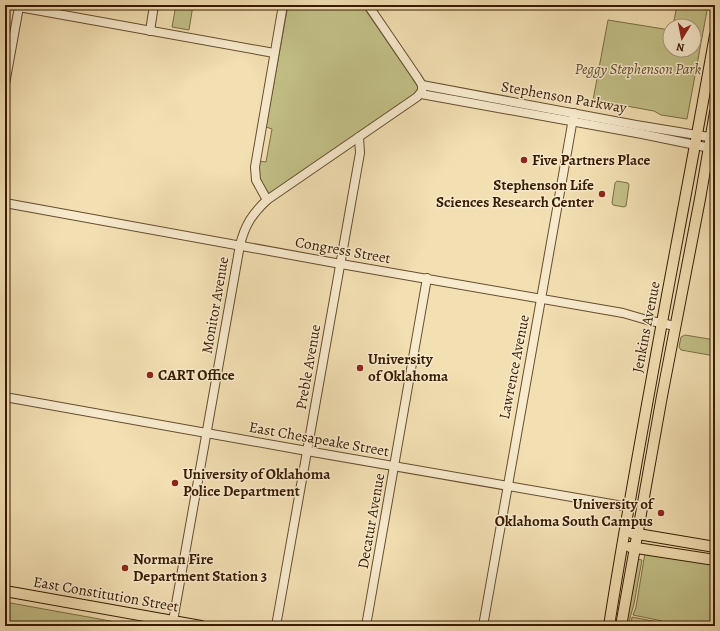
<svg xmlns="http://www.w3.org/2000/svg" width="720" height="631" viewBox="0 0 720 631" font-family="Alegreya,serif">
<rect width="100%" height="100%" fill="#f2dfb2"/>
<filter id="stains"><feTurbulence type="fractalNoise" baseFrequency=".005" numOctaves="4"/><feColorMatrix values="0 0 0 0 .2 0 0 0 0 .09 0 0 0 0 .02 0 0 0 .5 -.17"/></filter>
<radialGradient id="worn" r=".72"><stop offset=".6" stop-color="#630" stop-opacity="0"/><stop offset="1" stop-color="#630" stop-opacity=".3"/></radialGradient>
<!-- green -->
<g fill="#c2c087" stroke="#7c6e44">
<polygon points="176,5 193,5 189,30 172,27"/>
<path d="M288,5H362L419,88L416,94L269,194C257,188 259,173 258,161L266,162L272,129L266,127Z"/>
<polygon points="677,5 708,5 687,119 661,115 654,111 593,100 608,20 670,30 670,50 694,50 694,26 673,26"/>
<polygon points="617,181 628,183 629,185 626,206 624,207 613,205 612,203 615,183"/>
<polygon points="685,335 715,340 715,356 681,350 679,347 681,337"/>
<polygon points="645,553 715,564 715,626 668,626 661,625 662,621 633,615 636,607"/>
<polygon points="637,559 642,560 634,604 630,618 629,626 625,626"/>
<polygon points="5,602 138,626 5,626"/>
<polygon points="632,617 658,622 657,624 656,624 655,626 631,626"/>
</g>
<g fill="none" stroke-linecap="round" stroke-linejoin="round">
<defs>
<g id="minor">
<polyline points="150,31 154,5"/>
<polyline points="5,84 19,7 274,53"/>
<polyline points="422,85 636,125 715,138"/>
<polyline points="421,94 642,134 715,149"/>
<polyline points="267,200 256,180 255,167 283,5"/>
<polyline points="5,203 341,264 623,313 647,320 675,326"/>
<polyline points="5,397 307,451 629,507"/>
<path d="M173,621L240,245C245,225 252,214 267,200L417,97L422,91V85L417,77L368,5"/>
<polyline points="276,626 360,153 359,137"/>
<polyline points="366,626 427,278"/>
<polyline points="483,626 574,113"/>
</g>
<g id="major">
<polyline points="632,533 715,547"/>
<polyline points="630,547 715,560"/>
<polyline points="5,591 201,626"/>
<path d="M609,626C640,428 680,232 715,35"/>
<polyline points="621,626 662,396 700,199 715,112"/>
</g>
</defs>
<!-- minor casing -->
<use href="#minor" stroke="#664c2e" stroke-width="10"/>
<!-- major casing -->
<use href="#major" stroke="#371b02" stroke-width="12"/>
<!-- minor -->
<use href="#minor" stroke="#f7eacd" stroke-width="8"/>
<!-- major -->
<use href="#major" stroke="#f2dfb2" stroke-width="10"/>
</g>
<!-- markers -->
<g fill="#8f2418" stroke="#f7eacd" stroke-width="1.5">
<circle cx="524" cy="160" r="4"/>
<circle cx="602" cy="194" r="4"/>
<circle cx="360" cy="368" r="4"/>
<circle cx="150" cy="375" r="4"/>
<circle cx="175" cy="483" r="4"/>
<circle cx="661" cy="513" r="4"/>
<circle cx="125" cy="568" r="4"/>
</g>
<g text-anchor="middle" stroke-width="3" stroke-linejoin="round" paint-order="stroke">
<!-- park labels -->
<g font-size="15" font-style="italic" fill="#614d2a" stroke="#f7eacd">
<text x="638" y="74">Peggy Stephenson Park</text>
</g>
<!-- street labels -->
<g font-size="15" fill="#371b02" stroke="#f7eacd">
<text transform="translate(564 97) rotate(10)" y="5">Stephenson Parkway</text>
<text transform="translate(343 250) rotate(10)" y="5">Congress Street</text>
<text transform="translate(215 305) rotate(-80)" y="5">Monitor Avenue</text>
<text transform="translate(646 327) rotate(-79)" y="5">Jenkins Avenue</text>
<text transform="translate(308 367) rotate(-80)" y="5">Preble Avenue</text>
<text transform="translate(514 367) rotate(-79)" y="5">Lawrence Avenue</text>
<text transform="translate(319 439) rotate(10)" y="5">East Chesapeake Street</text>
<text transform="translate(371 521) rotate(-80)" y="5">Decatur Avenue</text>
<text transform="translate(106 594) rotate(10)" y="5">East Constitution Street</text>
</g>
<!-- poi labels -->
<g font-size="15" font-weight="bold" fill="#371b02" stroke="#f7eacd" text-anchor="start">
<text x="532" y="165">Five Partners Place</text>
<text x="594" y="190" text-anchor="end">Stephenson Life<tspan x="594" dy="17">Sciences Research Center</tspan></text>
<text x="368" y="364">University<tspan x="368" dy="17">of Oklahoma</tspan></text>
<text x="158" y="380">CART Office</text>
<text x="183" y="479">University of Oklahoma<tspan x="183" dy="17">Police Department</tspan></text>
<text x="653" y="509" text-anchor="end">University of<tspan x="653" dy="17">Oklahoma South Campus</tspan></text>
<text x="133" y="564">Norman Fire<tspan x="133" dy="17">Department Station 3</tspan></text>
</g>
</g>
<!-- margin -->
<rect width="720" height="631" fill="none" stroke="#f2dfb2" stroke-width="20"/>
<rect x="6" y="6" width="708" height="619" fill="none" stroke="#371b02" stroke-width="2"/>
<rect x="10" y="10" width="700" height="611" fill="none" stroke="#371b02"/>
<!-- north arrow -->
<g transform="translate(682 38) rotate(190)"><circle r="19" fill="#f7eacd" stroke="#aa977c"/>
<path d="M0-3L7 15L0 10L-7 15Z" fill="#8f2418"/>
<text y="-6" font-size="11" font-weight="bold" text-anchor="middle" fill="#371b02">N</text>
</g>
<rect width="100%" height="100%" filter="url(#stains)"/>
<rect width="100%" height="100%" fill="url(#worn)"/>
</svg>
